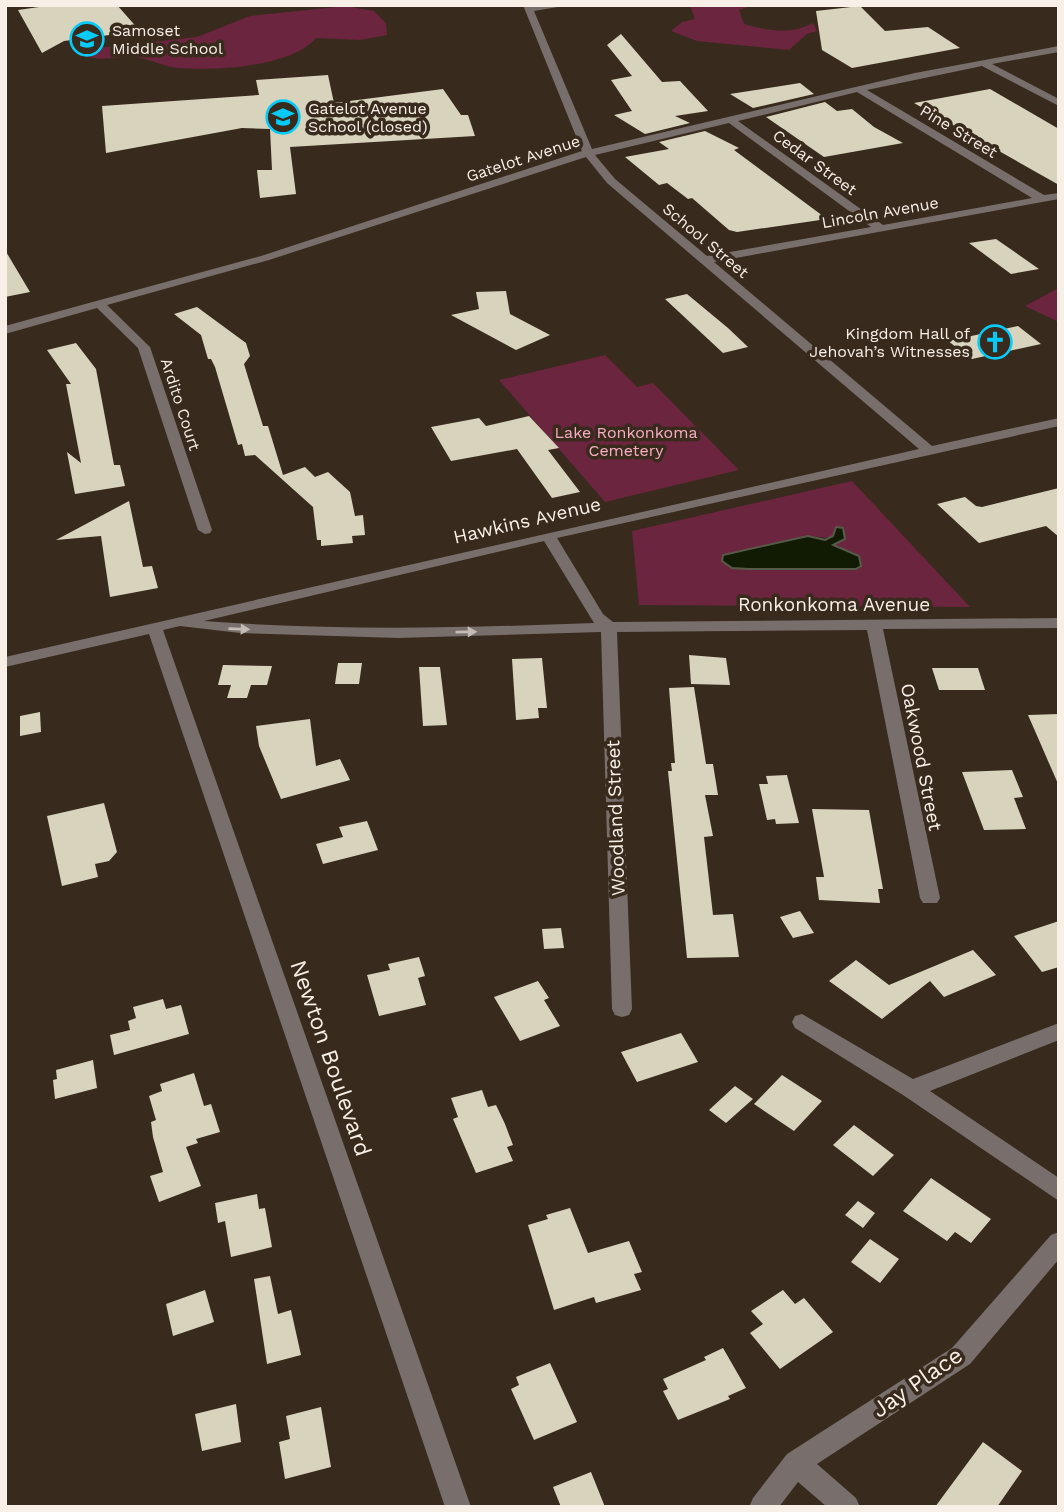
<svg xmlns="http://www.w3.org/2000/svg" width="1064" height="1512" viewBox="0 0 1064 1512" font-family="'Work Sans',sans-serif">
<rect width="100%" height="100%" fill="#382a1d"/>
<!-- green -->
<g fill="#6c253e" fill-rule="evenodd">
<path d="M690,5H754L739,10L744,24C769,31 790,35 813,23L817,31L807,34L789,50L697,41L671,31L682,22L695,19Z"/>
<path d="M346,6L374,11L386,23L387,35L360,40L316,38C292,67 214,71 177,68C163,66 149,59 135,57C116,55 100,64 83,54L98,48L197,37L250,16Z"/>
<polygon points="1059,288 1059,322 1025,306 1057,289"/>
<polygon points="605,355 637,387 653,383 739,470 605,502 499,380"/>
<path d="M852,481L970,607L639,605L632,531ZM808,536L845,539L833,545C844,552 861,549 861,566L749,569L723,555Z"/>
</g>
<!-- water -->
<polygon fill="#111b03" stroke="#565b47" stroke-width="2" points="836,527 843,528 845,539 833,545 859,556 861,566 856,569 749,569 732,568 722,561 723,555 808,536 825,540 833,536"/>
<!-- building -->
<g fill="#d8d3bd">
<polygon points="53,5 117,5 140,31 64,41 42,53 18,10"/>
<polygon points="860,6 885,31 928,27 960,48 852,68 822,50 816,11"/>
<polygon points="621,34 662,82 680,81 708,111 675,116 690,123 645,134 614,115 632,111 611,80 632,76 607,45"/>
<polygon points="328,75 334,103 443,89 461,115 468,115 475,136 290,147 296,194 260,198 257,170 272,170 270,129 242,128 106,153 102,106 259,95 256,80"/>
<polygon points="800,83 814,94 753,108 730,94"/>
<polygon points="990,89 1059,129 1059,185 914,103"/>
<polygon points="825,102 837,111 852,109 874,127 903,143 824,157 766,117"/>
<polygon points="705,131 739,148 734,150 827,219 737,232 729,230 692,198 688,199 667,183 659,185 625,157 669,149 659,142"/>
<polygon points="996,239 1039,269 1011,274 969,243"/>
<polygon points="5,250 30,292 5,297"/>
<polygon points="506,291 510,314 550,335 516,350 451,315 479,309 476,292"/>
<polygon points="687,294 728,328 748,347 723,353 665,299"/>
<polygon points="197,307 246,343 250,356 244,364 263,426 268,426 283,475 305,467 315,477 328,472 350,492 355,516 363,515 365,535 352,536 353,543 321,546 321,540 317,540 313,507 255,455 245,456 242,444 238,445 215,367 211,359 208,359 201,335 174,314"/>
<polygon points="1018,326 1041,344 972,359 948,341"/>
<polygon points="76,343 96,369 114,465 120,465 125,486 75,494 67,452 81,463 66,384 71,384 47,350"/>
<polygon points="529,416 559,448 548,450 580,492 552,498 517,449 451,461 431,427 479,418 486,426"/>
<polygon points="1059,488 1059,537 1046,526 979,543 937,504 965,497 976,506 982,507"/>
<polygon points="129,501 143,567 152,566 158,588 110,597 101,536 56,540"/>
<polygon points="689,655 726,658 730,685 691,684"/>
<polygon points="542,658 547,708 538,708 539,718 516,720 512,659"/>
<polygon points="338,663 362,663 359,684 335,684"/>
<polygon points="223,665 272,666 267,685 251,685 247,698 227,698 231,685 218,685"/>
<polygon points="419,667 440,667 447,725 423,726"/>
<polygon points="932,668 978,668 985,690 939,690"/>
<polygon points="694,687 706,764 713,764 718,795 705,795 713,836 704,837 713,915 733,914 739,957 687,958 668,771 672,771 671,763 675,763 669,688"/>
<polygon points="40,712 41,732 20,736 20,716"/>
<polygon points="1059,714 1059,786 1028,715"/>
<polygon points="310,719 316,766 340,759 350,780 281,799 259,746 256,726"/>
<polygon points="1012,770 1023,797 1014,798 1026,829 984,830 962,772"/>
<polygon points="787,775 799,823 776,824 775,819 767,820 759,784 768,784 766,776"/>
<polygon points="104,803 117,852 109,861 95,864 98,877 62,886 47,816"/>
<polygon points="812,809 869,810 883,889 878,889 880,903 819,900 816,877 824,877"/>
<polygon points="367,821 378,850 323,864 316,844 343,837 339,827"/>
<polygon points="800,911 814,933 793,938 780,917"/>
<polygon points="1059,921 1059,967 1042,972 1014,936"/>
<polygon points="561,928 564,948 544,949 542,929"/>
<polygon points="973,950 996,975 944,997 930,981 882,1019 829,981 856,960 889,985"/>
<polygon points="419,957 425,976 418,978 426,1005 379,1016 367,975 390,970 388,964"/>
<polygon points="538,981 549,998 544,1000 560,1026 520,1041 494,997"/>
<polygon points="163,999 166,1009 181,1005 189,1034 114,1055 110,1035 130,1030 128,1021 136,1018 133,1007"/>
<polygon points="681,1033 698,1062 637,1082 621,1052"/>
<polygon points="93,1060 97,1088 55,1099 53,1080 57,1079 56,1070"/>
<polygon points="194,1073 204,1106 211,1104 220,1132 196,1139 198,1143 186,1147 201,1186 159,1202 150,1176 163,1172 153,1137 151,1122 156,1120 149,1096 162,1091 160,1084"/>
<polygon points="782,1075 822,1101 794,1131 754,1104"/>
<polygon points="735,1086 753,1099 726,1123 709,1110"/>
<polygon points="482,1090 488,1107 496,1105 505,1124 513,1145 507,1147 513,1161 476,1173 453,1119 458,1117 451,1098"/>
<polygon points="854,1125 894,1155 873,1176 833,1145"/>
<polygon points="931,1178 991,1219 971,1243 955,1232 947,1241 903,1211"/>
<polygon points="257,1194 259,1209 265,1208 272,1247 231,1257 225,1221 218,1223 215,1203"/>
<polygon points="858,1201 875,1213 863,1228 845,1215"/>
<polygon points="570,1208 588,1253 629,1241 642,1272 634,1274 641,1290 596,1303 594,1297 554,1310 528,1225 548,1219 546,1215"/>
<polygon points="870,1239 899,1259 880,1283 851,1262"/>
<polygon points="270,1276 278,1314 291,1310 301,1355 267,1364 254,1279"/>
<polygon points="205,1290 214,1322 173,1336 166,1304"/>
<polygon points="783,1290 795,1304 804,1298 833,1332 780,1369 750,1333 763,1324 751,1311"/>
<polygon points="723,1348 746,1388 728,1396 730,1399 678,1420 663,1391 668,1389 663,1379 706,1360 704,1357"/>
<polygon points="550,1363 577,1422 534,1440 511,1389 519,1385 516,1377"/>
<polygon points="236,1404 241,1442 202,1451 195,1414"/>
<polygon points="321,1407 331,1467 285,1479 279,1442 290,1439 286,1416"/>
<polygon points="983,1442 1022,1471 997,1507 935,1507"/>
<polygon points="591,1472 605,1507 561,1507 553,1487"/>
</g>
<g fill="none" stroke-linecap="round" stroke-linejoin="round">
<!-- minor -->
<g fill="#786e6b" fill-rule="evenodd">
<path d="M523,5H570L534,11L592,149L915,73L1059,46V52L992,64L1059,99V106L982,66L867,90L1044,195L1059,193V199L714,262L932,446L1059,418V426L557,538L603,614L613,622L1059,618V628L883,629L940,898L937,903H923L920,898L867,630L617,632L632,1009L629,1015L622,1017L615,1015L612,1009L601,632L398,638L240,633L180,626L163,630L471,1507H445L149,634L5,667V657L919,449L607,183L586,157L269,260L107,305L150,347L212,530L210,533L205,534L198,530L138,348L97,308L5,334V326L261,256L582,151ZM857,92L1032,198L883,225L738,121ZM729,123L871,227L707,256L615,179L595,155ZM544,541L594,623C464,628 334,631 204,621Z"/>
<polygon points="802,1014 913,1079 1059,1023 1059,1040 930,1091 1059,1178 1059,1201 903,1095 795,1028 792,1022 795,1016"/>
<polygon points="1059,1232 1059,1259 970,1364 817,1464 856,1498 860,1507 827,1507 798,1482 779,1507 749,1507 753,1498 787,1454 952,1348 1051,1235"/>
</g>
</g>
<!-- one-way arrows -->
<defs><path id="oneway-solid" d="M-6-.8H1V-3.2L6.5 0L1 3.2V.8H-6Z" transform="scale(1.75)"/></defs>
<g fill="#c5bbb5">
<use href="#oneway-solid" transform="translate(239 629) rotate(2)"/>
<use href="#oneway-solid" transform="translate(466 632) rotate(-1)"/>
</g>
<!-- icons -->
<defs>
<symbol id="school-ring" viewBox="-11 -11 22 22"><circle r="9.5" fill="#382a1d" stroke="#06cbf9" stroke-width="1.5"/><path d="M0-5L7-2L0 1L-7-2ZM-4 1L0 2.5L4 1V4Q0 6-4 4Z" fill="#06cbf9"/></symbol>
<symbol id="church-ring" viewBox="-11 -11 22 22"><circle r="9.5" fill="#382a1d" stroke="#06cbf9" stroke-width="1.5"/><path d="M-1.2-6h2.4v3.5h3.3v2.4h-3.3V6h-2.4V-.1h-3.3v-2.4h3.3Z" fill="#06cbf9"/></symbol>
</defs>
<g fill-rule="evenodd">
<use href="#school-ring" x="68" y="20" width="38" height="38"/>
<use href="#school-ring" x="264" y="98" width="38" height="38"/>
<use href="#church-ring" x="976" y="323" width="38" height="38"/>
</g>
<g text-anchor="middle" stroke-width="7" stroke-linejoin="round" paint-order="stroke">
<!-- far-poi labels -->
<g font-size="16" fill="#f8efe6" stroke="#382a1d" text-anchor="start">
<text x="112" y="36">Samoset<tspan x="112" dy="18">Middle School</tspan></text>
<text x="308" y="114">Gatelot Avenue<tspan x="308" dy="18">School (closed)</tspan></text>
<text x="970" y="339" text-anchor="end">Kingdom Hall of<tspan x="970" dy="18">Jehovah’s Witnesses</tspan></text>
</g>
<!-- far-street labels -->
<g font-size="16" fill="#f8efe6" stroke="#382a1d">
<text transform="translate(959 131) rotate(31)" y="6">Pine Street</text>
<text transform="translate(523 158) rotate(-18)" y="6">Gatelot Avenue</text>
<text transform="translate(815 162) rotate(36)" y="6">Cedar Street</text>
<text transform="translate(880 212) rotate(-10)" y="6">Lincoln Avenue</text>
<text transform="translate(706 240) rotate(40)" y="6">School Street</text>
<text transform="translate(181 404) rotate(72)" y="6">Ardito Court</text>
</g>
<!-- far-park labels -->
<g font-size="16" fill="#f6afc2" stroke="#382a1d">
<text x="626" y="438">Lake Ronkonkoma<tspan x="626" dy="18">Cemetery</tspan></text>
</g>
<!-- street labels -->
<g font-size="19" fill="#f8efe6" stroke="#382a1d">
<text transform="translate(527 520) rotate(-13)" y="7">Hawkins Avenue</text>
<text x="834" y="611">Ronkonkoma Avenue</text>
<text transform="translate(922 757) rotate(79)" y="7">Oakwood Street</text>
<text transform="translate(615 818) rotate(-92)" y="7">Woodland Street</text>
</g>
<!-- near-street labels -->
<g font-size="23" fill="#f8efe6" stroke="#382a1d">
<text transform="translate(331 1058) rotate(71)" y="8">Newton Boulevard</text>
<text transform="translate(917 1382) rotate(-35)" y="8">Jay Place</text>
</g>
</g>
<!-- border -->
<rect width="1064" height="1512" fill="none" stroke="#f8efe6" stroke-width="14"/>
</svg>
